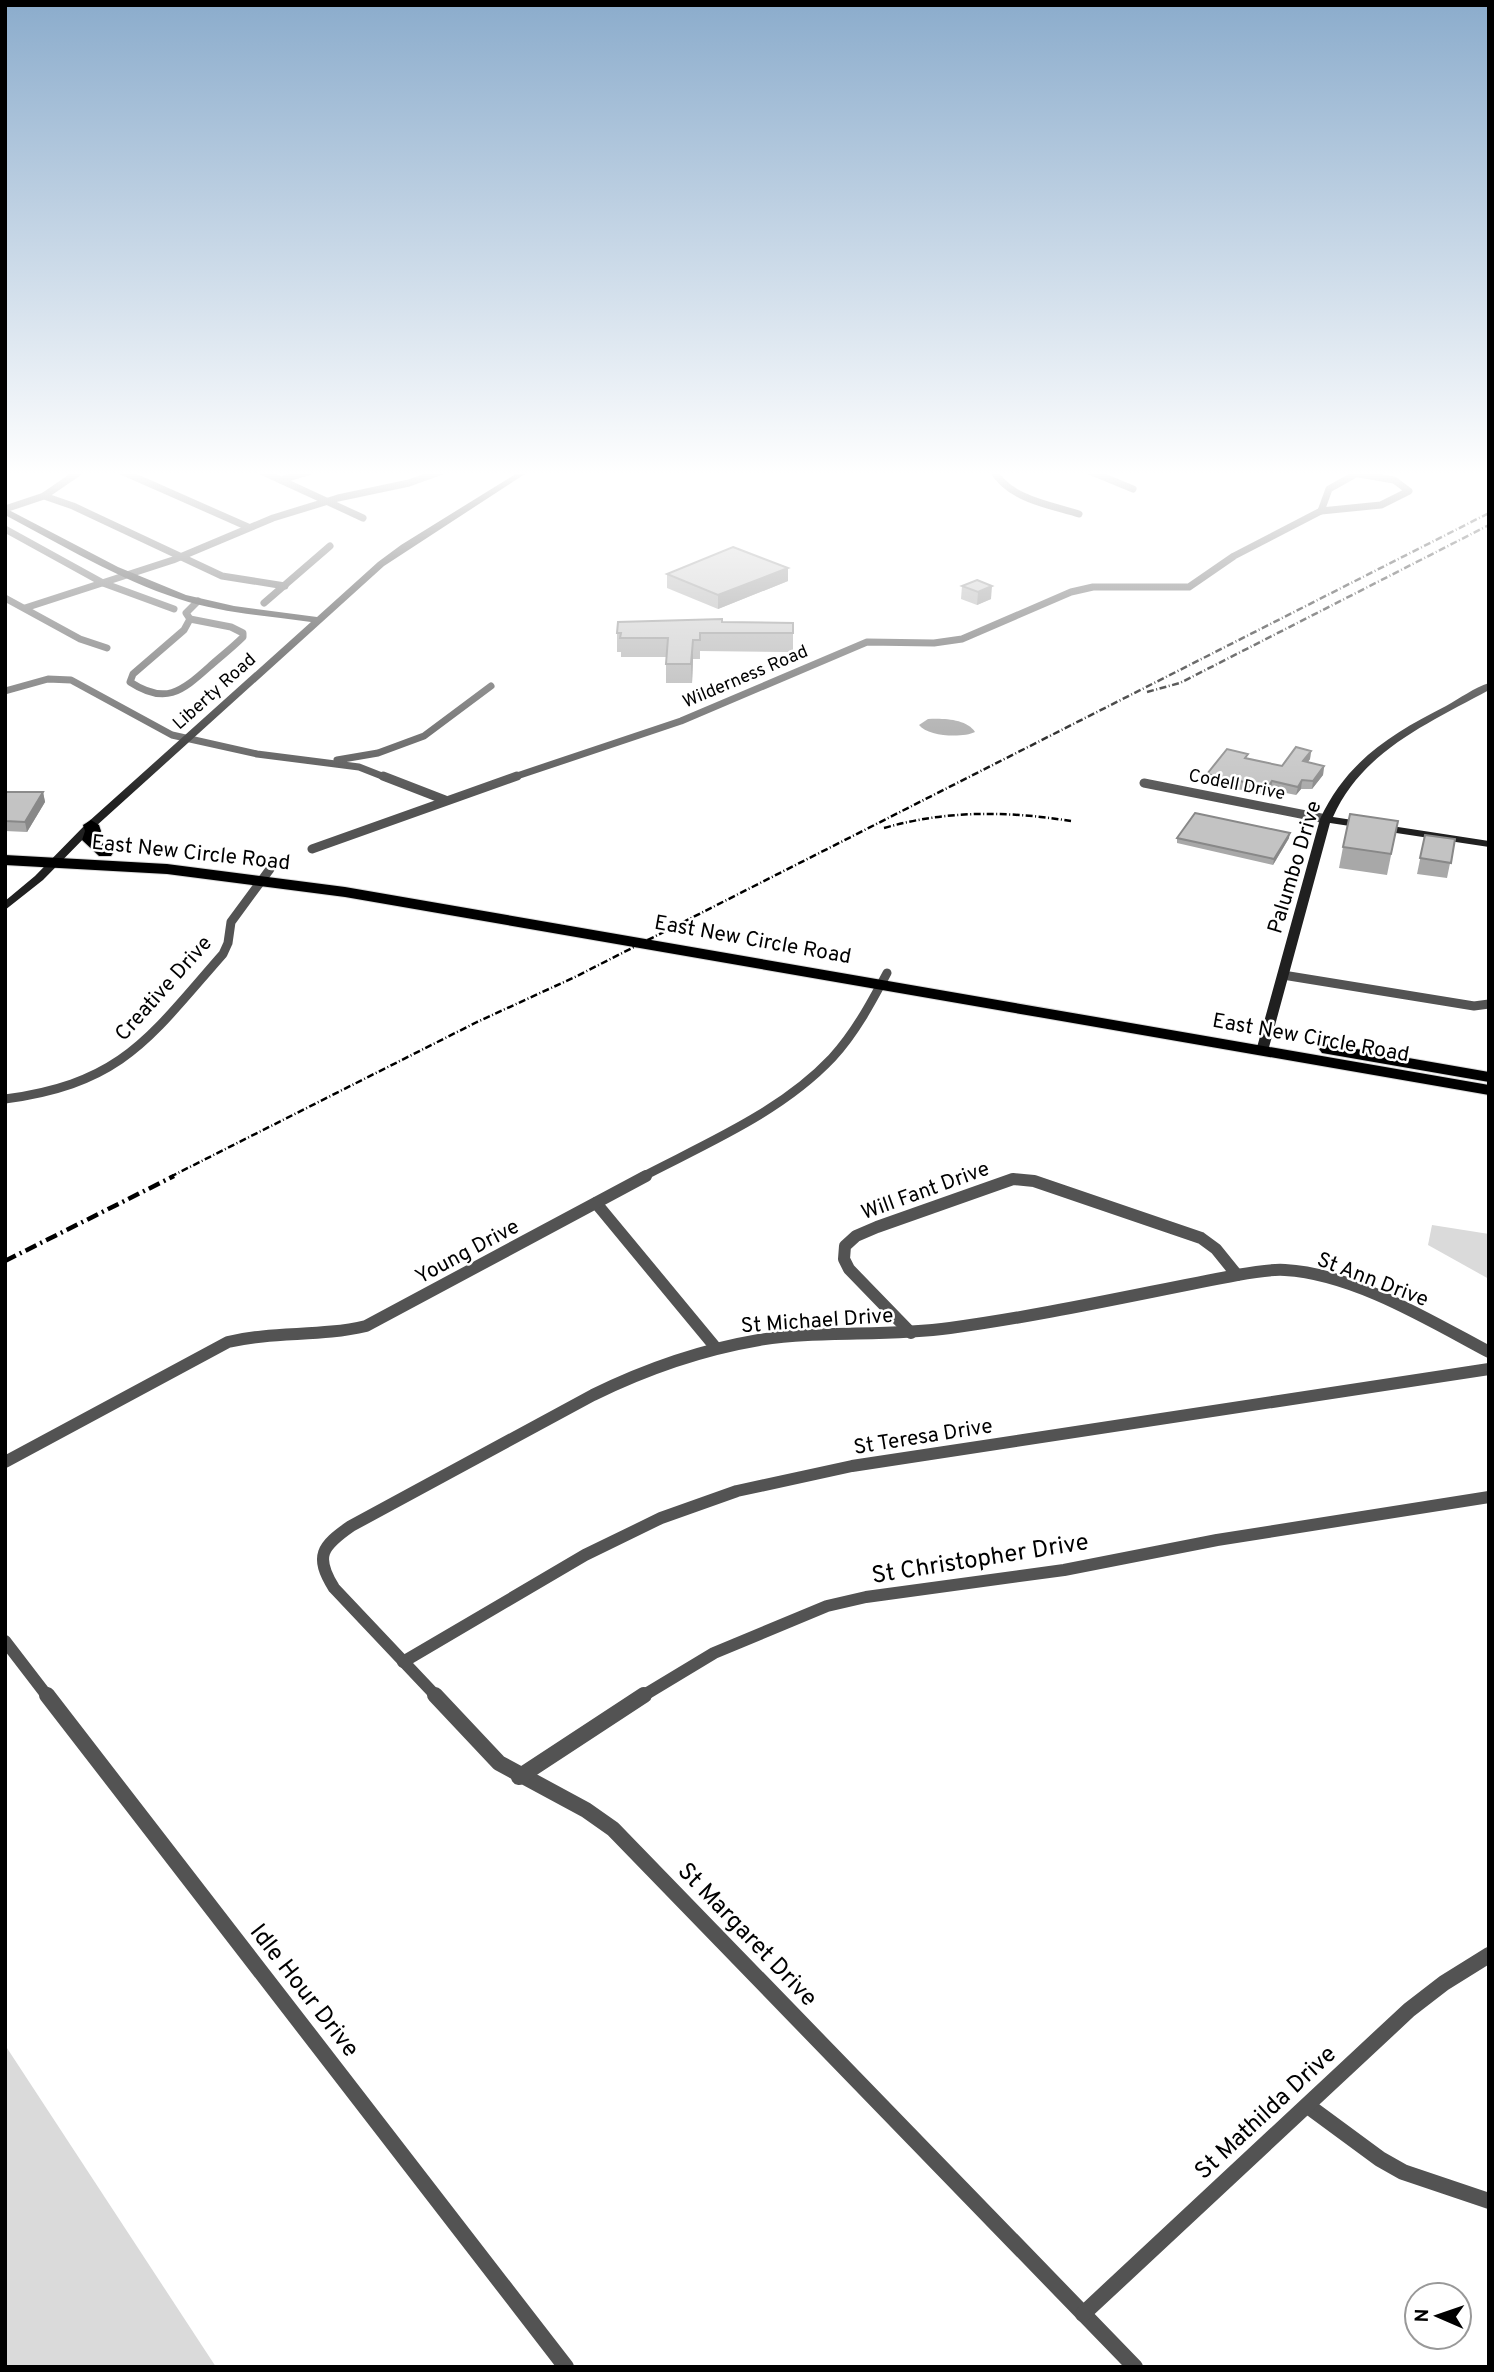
<svg xmlns="http://www.w3.org/2000/svg" width="1494" height="2372" viewBox="0 0 1494 2372" font-family="Overpass,sans-serif">
<rect width="100%" height="100%" fill="#fff"/>
<!-- green -->
<g fill="#dadada">
<polygon points="1432,1225 1489,1234 1489,1279 1428,1245"/>
<polygon points="5,2045 216,2367 5,2367"/>
</g>
<!-- water -->
<path fill="#a1a1a1" d="M928,719C943,718 967,719 975,732C963,738 928,737 919,725Z"/>
<g fill="none" stroke-linecap="round" stroke-linejoin="round">
<defs>
<g id="highway">
<polygon points="91,820 99,825 101,831 98,839 113,853 111,856 99,856 82,840 85,831 83,825"/>
<polygon points="5,855 167,864 345,887 1489,1085 1489,1095 345,897 167,874 5,865"/>
<polygon points="1328,1044 1489,1072 1489,1082 1322,1053 1319,1049"/>
</g>
</defs>
<!-- highway casing -->
<use href="#highway" stroke="#dbdbdb" stroke-width="2"/>
<!-- street-far3 -->
<g stroke="#535353" stroke-width="7">
<polyline points="119,470 248,527"/>
<polyline points="259,470 363,518"/>
<path d="M993,470C1009,499 1050,505 1079,514"/>
<polyline points="1087,470 1133,489"/>
<polyline points="281,480 315,470"/>
<polyline points="44,496 73,506 222,576 285,586"/>
<polyline points="5,509 44,496 82,470"/>
<polyline points="1321,511 1381,505 1409,491 1394,480 1359,474"/>
<polyline points="5,529 103,583 174,609"/>
<polyline points="5,598 80,639 107,648"/>
<polyline points="264,603 330,546"/>
<polyline points="25,608 173,560 273,518 338,498 409,483 445,470"/>
<path d="M190,619L231,627L243,633V637C232,648 220,657 209,667C181,692 165,705 130,682L133,674L184,630Z"/>
<polyline points="190,619 186,613 198,601"/>
<polyline points="5,691 48,679 71,680 172,735 257,754 359,767 387,778"/>
<polyline points="337,760 378,753 424,736 491,686"/>
<polyline points="511,778 681,721 867,642 934,643 962,639 1071,592 1093,587 1189,587 1234,556 1321,511 1329,489 1363,470"/>
</g>
<!-- street-far2 -->
<g stroke="#535353" stroke-width="9">
<polyline points="383,776 445,800"/>
<polyline points="1144,783 1326,819"/>
<polyline points="312,849 517,776"/>
<polyline points="1283,975 1474,1006 1489,1004"/>
<path d="M5,1099C123,1083 149,1038 223,954L228,943L231,922L270,869"/>
<path d="M642,1177C707,1143 781,1112 832,1058C855,1033 871,1003 887,973"/>
</g>
<!-- street-far1 -->
<g stroke="#535353" stroke-width="12">
<polyline points="596,1203 716,1348"/>
<polyline points="911,1333 849,1269 844,1259 845,1246 856,1236 877,1227 1013,1179 1034,1181 1201,1238 1216,1249 1237,1275"/>
<path d="M5,1462L228,1342C274,1331 320,1337 366,1326L646,1176"/>
<polyline points="5,1641 48,1697"/>
<polyline points="403,1662 585,1555 661,1518 737,1491 852,1466 1489,1369"/>
<path d="M437,1697L334,1588C314,1556 322,1546 351,1526L593,1395C646,1369 700,1350 759,1340C821,1330 886,1337 950,1328C1046,1315 1142,1293 1237,1275C1253,1272 1269,1269 1285,1270C1354,1274 1429,1320 1489,1352"/>
<polyline points="641,1697 714,1653 827,1606 866,1597 1064,1570 1217,1540 1489,1497"/>
</g>
<!-- street -->
<g stroke="#535353" stroke-width="16">
<polyline points="47,1695 566,2367"/>
<polyline points="435,1695 499,1763 586,1810 613,1829 1135,2367"/>
<polyline points="519,1777 644,1695"/>
<polyline points="1308,2106 1380,2159 1403,2172 1489,2201"/>
<polyline points="1083,2314 1409,2010 1444,1983 1489,1955"/>
</g>
<!-- secondary -->
<g fill="#202020" fill-rule="evenodd">
<path d="M522,470H531L384,566L95,827L43,880L5,910V901L35,876L87,823L311,622C267,616 222,613 179,599C118,579 62,545 5,515V508L118,567L186,595L234,606L317,617L378,562L401,545Z"/>
<path d="M1489,683V690C1429,723 1362,751 1333,817L1489,841V847L1330,823L1268,1051L1262,1055L1257,1054L1256,1051L1320,819C1347,761 1391,734 1446,706C1460,698 1474,688 1489,683Z"/>
</g>
<!-- highway -->
<use href="#highway" fill="#000" fill-rule="evenodd"/>
<!-- rail-far1 -->
<g stroke="#000" stroke-width="2.5" stroke-dasharray="7 2.5 1 2.5" stroke-linecap="butt">
<polyline points="1147,692 1180,683 1489,525"/>
<path d="M884,828C947,810 1007,811 1071,821"/>
<polyline points="170,1177 477,1022 575,977 1489,513"/>
</g>
<!-- rail -->
<polyline stroke="#000" stroke-width="4.5" stroke-dasharray="12 4.5 2 4.5" stroke-linecap="butt" points="5,1261 174,1176"/>
</g>
<!-- wall -->
<g fill="#a8a8a8">
<polygon points="788,568 788,581 718,609 667,588 667,574"/>
<polygon points="977,580 991,599 977,605 961,599 962,586"/>
<polygon points="722,622 793,623 793,652 700,651 700,659 693,659 692,683 666,683 666,657 621,657 621,652 617,652 617,633"/>
<polygon points="1311,751 1310,759 1308,762 1324,766 1323,775 1312,789 1301,789 1296,795 1271,790 1267,795 1206,783 1207,774 1248,759 1282,766"/>
<polygon points="5,792 43,792 45,802 27,832 5,831"/>
<polygon points="1398,821 1387,875 1339,868 1343,847"/>
<polygon points="1425,835 1455,839 1447,878 1417,874"/>
<polygon points="1177,838 1289,838 1273,865 1177,843"/>
</g>
<!-- shaded-wall -->
<g fill="#888">
<polygon points="788,568 788,581 718,609 718,595"/>
<polygon points="992,586 991,599 977,605 978,592"/>
<polygon points="693,640 693,659 692,683 691,664"/>
<polygon points="1311,751 1310,759 1302,770 1303,761"/>
<polygon points="1324,766 1323,775 1312,789 1313,781"/>
<polygon points="1302,780 1301,789 1296,795 1298,787"/>
<polygon points="1272,781 1271,790 1267,795 1268,787"/>
<polygon points="43,792 45,802 27,832 25,822"/>
<polygon points="1290,833 1289,838 1273,865 1274,859"/>
</g>
<!-- building -->
<g fill="#c3c3c3" stroke="#888" stroke-width="2">
<polygon points="733,547 788,568 718,595 667,574"/>
<polygon points="977,580 992,586 978,592 962,586"/>
<polygon points="722,619 722,622 793,623 793,633 700,633 700,640 693,640 691,664 666,664 668,638 620,638 621,633 617,633 618,622"/>
<polygon points="1296,747 1311,751 1303,761 1324,766 1313,781 1302,780 1298,787 1272,781 1268,787 1207,774 1227,749 1248,754 1245,758 1282,766"/>
<polygon points="5,792 43,792 25,822 5,821"/>
<polygon points="1195,813 1290,833 1274,859 1177,838"/>
<polygon points="1350,814 1398,821 1391,854 1343,847"/>
<polygon points="1425,835 1455,839 1451,863 1420,858"/>
</g>
<!-- sky -->
<linearGradient id="sky" x2="0" y2="1"><stop stop-color="#8baccc"/><stop offset="0.59" stop-color="#fff"/><stop offset="1" stop-color="#fff" stop-opacity="0"/></linearGradient>
<rect width="1494" height="802" fill="url(#sky)"/>
<g text-anchor="middle" stroke-width="5" stroke-linejoin="round" paint-order="stroke">
<!-- far-street labels -->
<g font-size="18" fill="#000" stroke="#fff">
<text transform="translate(745 676) rotate(-23)" y="6">Wilderness Road</text>
<text transform="translate(214 691) rotate(-42)" y="6">Liberty Road</text>
<text transform="translate(1237 784) rotate(11)" y="6">Codell Drive</text>
</g>
<!-- street labels -->
<g font-size="21" fill="#000" stroke="#fff">
<text transform="translate(191 852) rotate(6)" y="7">East New Circle Road</text>
<text transform="translate(1294 867) rotate(-73)" y="7">Palumbo Drive</text>
<text transform="translate(753 939) rotate(10)" y="7">East New Circle Road</text>
<text transform="translate(163 988) rotate(-48)" y="7">Creative Drive</text>
<text transform="translate(1311 1037) rotate(10)" y="7">East New Circle Road</text>
<text transform="translate(925 1190) rotate(-20)" y="7">Will Fant Drive</text>
<text transform="translate(467 1251) rotate(-28)" y="7">Young Drive</text>
<text transform="translate(1373 1279) rotate(21)" y="7">St Ann Drive</text>
<text transform="translate(817 1320) rotate(-4)" y="7">St Michael Drive</text>
<text transform="translate(923 1436) rotate(-9)" y="7">St Teresa Drive</text>
</g>
<!-- near-street labels -->
<g font-size="24" fill="#000" stroke="#fff">
<text transform="translate(980 1558) rotate(-9)" y="8">St Christopher Drive</text>
<text transform="translate(748 1934) rotate(46)" y="8">St Margaret Drive</text>
<text transform="translate(305 1990) rotate(52)" y="8">Idle Hour Drive</text>
<text transform="translate(1265 2112) rotate(-43)" y="8">St Mathilda Drive</text>
</g>
</g>
<!-- border -->
<rect width="1494" height="2372" fill="none" stroke="#000000" stroke-width="14"/>
<!-- north arrow -->
<g transform="translate(1438 2316) rotate(272)"><circle r="33" fill="#ffffff" stroke="#999999" stroke-width="2"/>
<path d="M0-5L12 26L0 18L-12 26Z" fill="#000000"/>
<text y="-10" font-size="19" font-weight="bold" text-anchor="middle" fill="#000000">N</text>
</g>
</svg>
